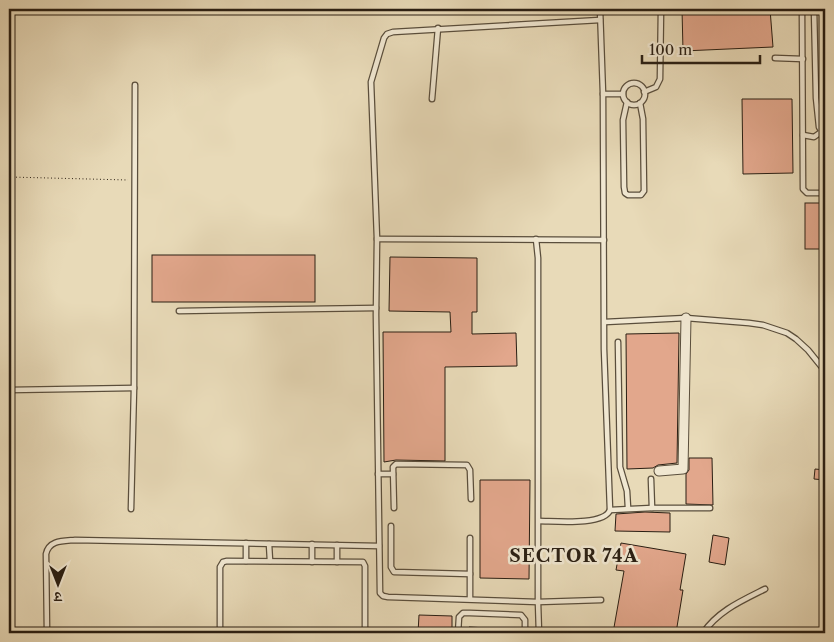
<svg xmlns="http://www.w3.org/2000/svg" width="834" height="642" viewBox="0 0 834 642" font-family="'Libre Caslon Text','Noto Serif Devanagari',serif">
<rect width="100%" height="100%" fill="#e8dab8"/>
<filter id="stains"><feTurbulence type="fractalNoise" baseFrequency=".004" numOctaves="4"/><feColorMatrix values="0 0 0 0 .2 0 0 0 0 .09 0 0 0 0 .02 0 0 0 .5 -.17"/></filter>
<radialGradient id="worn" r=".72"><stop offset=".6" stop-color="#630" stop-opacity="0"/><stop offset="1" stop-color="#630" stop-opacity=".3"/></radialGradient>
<!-- building -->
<g fill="#e2a78c" stroke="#2a1f13">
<polygon points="682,9 770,9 773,47 683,51"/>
<polygon points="742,99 792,99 793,173 743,174"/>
<rect x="805" y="203" width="20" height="46"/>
<rect x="152" y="255" width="163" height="47"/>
<polygon points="390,257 477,258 477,312 472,312 472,334 516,333 517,366 445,367 445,461 396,460 384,462 383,332 451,332 450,312 389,311"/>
<polygon points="679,333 677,463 658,465 653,468 627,469 626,334"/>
<polygon points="689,458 712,458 713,505 686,504 686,474 689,470"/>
<polygon points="815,469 825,470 825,480 814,479"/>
<polygon points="480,480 530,480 529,579 480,578"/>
<polygon points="645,512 670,513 670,532 615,531 616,514"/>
<polygon points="713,535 729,538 725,565 709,562"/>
<polygon points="621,543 686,554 680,590 683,590 676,633 613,633 624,571 616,570"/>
<polygon points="419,615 452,616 452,633 418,633"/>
<polygon points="469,627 487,628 487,633 469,633"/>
</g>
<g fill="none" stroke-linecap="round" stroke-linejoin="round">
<defs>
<g id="lane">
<polyline points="802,9 803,189 807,193 825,193"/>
<polyline points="814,9 816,98 819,127 825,138"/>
<polyline points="600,20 393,32 387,34 384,38 371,82 377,239 376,315 380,593 383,596 388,597 538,602 601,600"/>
<polyline points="775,58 803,59"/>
<circle cx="634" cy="94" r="11"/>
<polyline points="644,92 656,87 660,79 661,9"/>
<polyline points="603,94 623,94"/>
<polyline points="432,99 438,28"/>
<polyline points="627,102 623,120 624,187 625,193 628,195 641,195 644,191 643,119 640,103"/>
<polyline points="803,135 814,137 821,132"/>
<polyline points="377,239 604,240"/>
<polyline points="536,239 538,258 538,602 539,633"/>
<polyline points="179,311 376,308"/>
<polyline points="605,322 686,318 749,323 763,325 787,333 796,339 808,350 825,371"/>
<polyline points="618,342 620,467 627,491 628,508"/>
<polyline points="9,390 134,388"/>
<polyline points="378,474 393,474"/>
<polyline points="651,479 652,508"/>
<polyline points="394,508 393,467 396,464 467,465 470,470 471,499"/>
<polyline points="131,509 134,388 135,85"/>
<polyline points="610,510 652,508 710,508"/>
<path d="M539,521C554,521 604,526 610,510L604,349L603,94L600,9"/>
<polyline points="391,526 391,567 394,572 470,574"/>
<polyline points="269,544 270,561"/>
<polyline points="312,544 312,562"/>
<polyline points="337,545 337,562"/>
<polyline points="246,561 246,543"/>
<polyline points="470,599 470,538"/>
<path d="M47,633L46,554C49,540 63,541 75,540L379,546"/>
<polyline points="220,633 220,567 223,562 227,561 363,562 365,566 365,633"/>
<polyline points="458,633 459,617 463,613 470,613 521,615 525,620 525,633"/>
<path d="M703,633C718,611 741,601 765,589"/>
</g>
<polyline id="street" points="659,471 683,469 686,318"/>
</defs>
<!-- lane casing -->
<use href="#lane" stroke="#5a4e3c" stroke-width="7"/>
<!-- street casing -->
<use href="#street" stroke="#5a4e3c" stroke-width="11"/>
<!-- path -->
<polyline stroke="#2a1f13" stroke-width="1" stroke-dasharray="1 2.5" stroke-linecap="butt" points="9,177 128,180"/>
<!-- lane -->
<use href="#lane" stroke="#f0e7d1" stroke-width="4.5"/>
<!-- street -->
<use href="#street" stroke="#f0e7d1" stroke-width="9"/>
</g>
<g text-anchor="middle" stroke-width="5" stroke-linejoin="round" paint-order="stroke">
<!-- district labels -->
<g font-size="18" font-weight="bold" letter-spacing="1" fill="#2a1f13" stroke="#f0e7d1">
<text x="574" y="562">SECTOR 74A</text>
</g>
</g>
<!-- margin -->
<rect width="834" height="642" fill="none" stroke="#e8dab8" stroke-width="30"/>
<rect x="10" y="10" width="814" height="622" fill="none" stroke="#2a1f13" stroke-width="2.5"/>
<rect x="15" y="15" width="804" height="612" fill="none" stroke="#2a1f13"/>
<!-- north arrow -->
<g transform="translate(58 584) rotate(180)" stroke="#f0e7d1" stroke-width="4" paint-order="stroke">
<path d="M0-4L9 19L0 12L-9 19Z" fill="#2a1f13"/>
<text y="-8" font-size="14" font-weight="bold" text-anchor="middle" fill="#2a1f13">उ</text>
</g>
<!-- scale -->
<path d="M642 55v8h118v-8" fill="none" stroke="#2a1f13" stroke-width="2.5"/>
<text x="649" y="55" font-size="15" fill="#2a1f13" stroke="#f0e7d1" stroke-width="4" paint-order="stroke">100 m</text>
<rect width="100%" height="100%" filter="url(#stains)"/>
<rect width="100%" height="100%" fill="url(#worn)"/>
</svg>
